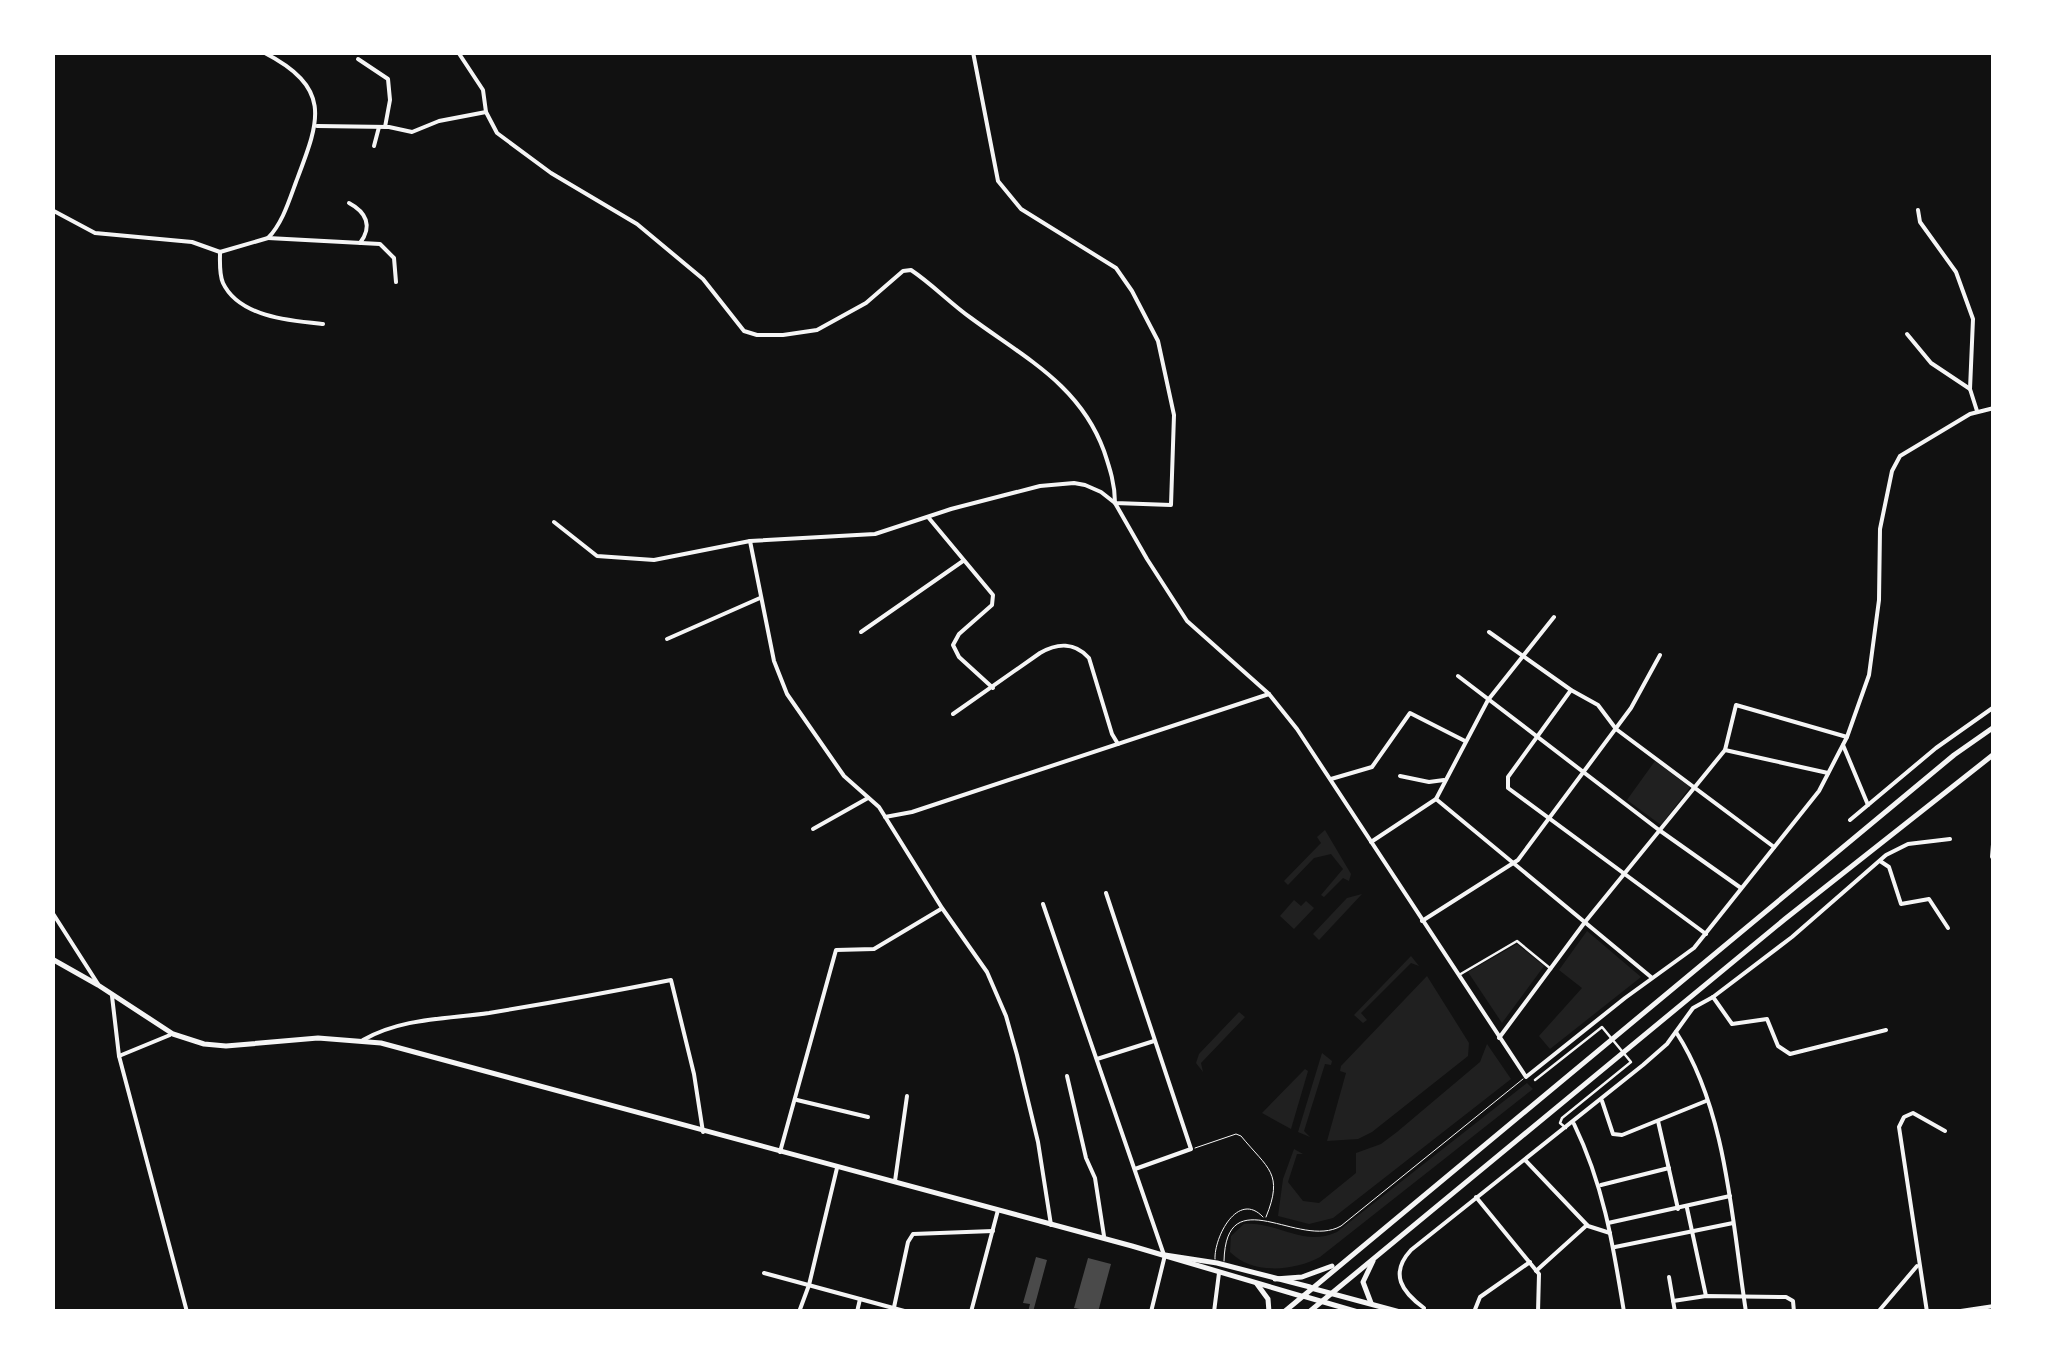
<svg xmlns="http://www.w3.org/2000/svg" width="2046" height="1364" viewBox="0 0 2046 1364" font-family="Roboto,sans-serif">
<rect width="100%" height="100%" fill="#111"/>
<!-- green -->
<g fill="#202020">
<polygon points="1655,761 1690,787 1661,825 1627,800"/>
<polygon points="1325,830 1351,874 1349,881 1343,878 1324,897 1321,895 1343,869 1331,854 1314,858 1288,885 1284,881 1321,843 1317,837"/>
<polygon points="1362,894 1319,940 1313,934 1347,898"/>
<polygon points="1294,900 1301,906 1306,901 1314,908 1294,929 1280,916"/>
<polygon points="1587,931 1641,977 1550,1049 1539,1036 1582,988 1559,970"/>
<polygon points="1517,944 1544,966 1502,1023 1468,972"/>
<polygon points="1411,956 1419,966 1411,963 1361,1013 1367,1020 1363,1023 1354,1015"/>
<polygon points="1427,976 1469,1043 1468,1056 1372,1132 1358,1139 1327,1141 1346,1073 1340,1071 1341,1066"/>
<polygon points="1239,1012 1245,1017 1201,1063 1203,1072 1196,1063 1199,1054"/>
<polygon points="1487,1044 1511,1079 1333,1218 1309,1224 1278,1216 1283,1179 1294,1149 1303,1154 1297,1154 1288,1182 1303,1201 1319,1203 1356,1173 1356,1153 1381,1144 1397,1132 1480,1062"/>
<polygon points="1322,1053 1332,1061 1331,1065 1325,1064 1304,1131 1310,1137 1298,1132"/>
<polygon points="1305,1069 1308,1071 1291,1129 1262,1113"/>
<path d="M1527,1083L1533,1089L1320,1257C1294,1271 1253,1275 1230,1252L1231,1236L1244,1224C1277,1221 1303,1248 1337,1232Z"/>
</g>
<!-- building -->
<g fill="#4a4a4a">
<polygon points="1036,1257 1047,1260 1033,1312 1028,1312 1030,1304 1023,1303"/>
<polygon points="1088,1258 1111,1264 1098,1312 1074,1308"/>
</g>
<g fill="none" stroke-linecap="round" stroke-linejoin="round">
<!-- service -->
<g stroke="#f5f5f5" stroke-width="1">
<path d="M1195,1148L1236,1134L1241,1136C1268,1169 1284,1173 1266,1217"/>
<path d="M1215,1259C1214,1237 1238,1190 1263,1217"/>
<path d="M1224,1261C1226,1178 1299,1250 1341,1226L1523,1079"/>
</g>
<!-- pedestrian -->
<g stroke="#f5f5f5" stroke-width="2.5">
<polyline points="1459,975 1517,941 1551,969"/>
<polyline points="1535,1080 1602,1027 1631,1062 1562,1118 1560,1123 1566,1128"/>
</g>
<!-- minor -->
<g stroke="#f5f5f5" stroke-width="4">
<path d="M458,52L483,90L486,112L497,133L551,173L637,224L703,279L744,331L757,335H783L817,330L866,303L903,271L911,270C932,284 950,303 971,318C1025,358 1080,385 1104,451C1110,469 1115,484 1115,503L1171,505L1174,415L1158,341L1132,291L1116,268L1021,209L998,181L973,52"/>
<polyline points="358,59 388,79 390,100 385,127"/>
<polyline points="317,126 389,127 412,132 439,121 486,112"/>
<polyline points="374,146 379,127"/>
<path d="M349,203C366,212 373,226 360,243"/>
<path d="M52,210L95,233L192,242L220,252L268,238C282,224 289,201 296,182C320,119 333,88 263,52"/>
<polyline points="1918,210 1920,222 1956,272 1973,319 1970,389 1977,411"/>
<polyline points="268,238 380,244 394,258 396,282"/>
<path d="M220,252C220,262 219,274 223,283C239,317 291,321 323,324"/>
<polyline points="1907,334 1931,363 1970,389"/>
<polyline points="928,517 993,595 992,605 959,634 953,645 959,657 993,688"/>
<polyline points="554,522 597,556 654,560 750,541 875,534 951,509 1040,486 1074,483 1085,485 1101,492 1115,503 1147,559 1187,621 1269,694 1297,729 1526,1077 1625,998 1694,948 1819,791 1847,737 1869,675 1879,600 1880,529 1892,471 1900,456 1970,414 1994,408"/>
<polyline points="750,541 774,661 787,694 844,776 879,807 942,908 987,972 1006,1016 1017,1055 1038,1142 1051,1225"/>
<polyline points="861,632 963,561"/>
<polyline points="1489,632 1571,690 1598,705 1616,729 1774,847"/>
<polyline points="667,639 760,598"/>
<polyline points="1458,676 1659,830 1741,888"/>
<polyline points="1571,690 1508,777 1508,788 1706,934"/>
<path d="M953,714L1040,653C1057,643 1075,642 1089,658L1112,734L1118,744"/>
<polyline points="1843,745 1868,805"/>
<polyline points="1725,750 1828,773"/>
<polyline points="1400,776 1429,782 1444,780"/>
<polyline points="1331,779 1372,767 1410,713 1465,741"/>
<polyline points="1436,799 1651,977"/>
<polyline points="885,817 912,812 1269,694"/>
<polyline points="1850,820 1936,748 1994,707"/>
<polyline points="813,829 868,798"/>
<polyline points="1371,842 1436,799 1488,700 1554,617"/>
<polyline points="1992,857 1994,832"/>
<polyline points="1880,861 1889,867 1901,904 1929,899 1948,928"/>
<polyline points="1106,893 1191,1149 1135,1169"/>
<polyline points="1043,904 1164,1255"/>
<polyline points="52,912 98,984"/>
<polyline points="1422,921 1518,860 1631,708 1660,655"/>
<polyline points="112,996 119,1056 187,1312"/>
<polyline points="1713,997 1732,1024 1767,1019 1778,1046 1790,1054 1886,1030"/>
<path d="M1676,1032C1727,1110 1732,1222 1746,1312"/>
<polyline points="1499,1038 1585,922 1725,750 1736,705 1847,737"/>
<path d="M363,1040C401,1018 446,1019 489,1013C550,1003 610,992 671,980L694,1074L703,1132"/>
<polyline points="119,1056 170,1035"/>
<polyline points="1097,1059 1154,1041"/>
<polyline points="1067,1076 1086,1158 1095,1178 1104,1236"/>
<polyline points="797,1100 868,1117"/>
<polyline points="1602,1101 1613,1134 1622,1135 1706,1101"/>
<polyline points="1658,1121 1678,1209"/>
<path d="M1574,1124C1604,1186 1613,1245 1624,1312"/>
<polyline points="780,1152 836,950 874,949 941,909"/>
<polyline points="1525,1160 1588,1226 1610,1233"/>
<polyline points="895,1181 907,1096"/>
<polyline points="1601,1185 1669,1168"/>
<polyline points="1476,1197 1539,1274 1538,1312"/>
<polyline points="1687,1208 1706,1296"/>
<polyline points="1608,1223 1730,1196"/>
<polyline points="1615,1247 1733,1223"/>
<polyline points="1536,1271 1587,1225"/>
<polyline points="764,1273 908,1312"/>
<polyline points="1669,1277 1675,1312"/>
<polyline points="1673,1301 1706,1296 1786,1297 1793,1301 1794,1312"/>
<path d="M1424,1308C1402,1292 1389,1274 1411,1250L1643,1065L1667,1044L1693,1008L1713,997L1792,937L1886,855L1908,844L1950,839"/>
<polyline points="799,1312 809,1285 837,1168"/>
<polyline points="857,1312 860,1299"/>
<polyline points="893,1312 908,1242 913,1234 993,1231"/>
<polyline points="971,1312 998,1210"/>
<polyline points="1151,1312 1165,1255"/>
<polyline points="1214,1312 1219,1273"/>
<polyline points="1474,1312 1480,1297 1530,1262"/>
<polyline points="1878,1312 1917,1266"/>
<polyline points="1927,1312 1899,1127 1904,1117 1913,1113 1945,1131"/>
<polyline points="1954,1312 1994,1306"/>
</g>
<!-- tertiary -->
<g stroke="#f5f5f5" stroke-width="5">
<polyline points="52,959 98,985 173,1034 204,1044 226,1046 318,1038 381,1043 1132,1246 1301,1296"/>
<polyline points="1165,1255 1217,1263 1310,1287"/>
</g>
<!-- secondary -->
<g stroke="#f5f5f5" stroke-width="5">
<polyline points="1311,1288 1400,1312"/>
<polyline points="1303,1296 1358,1312"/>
</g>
<!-- primary -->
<g stroke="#f5f5f5" stroke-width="5">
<polyline points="1275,1279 1302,1277 1332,1266"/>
<polyline points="1257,1284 1268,1299 1269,1312"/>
<polyline points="1371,1303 1363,1282 1373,1261"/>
<polyline points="1284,1312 1954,755 1994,727"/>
<polyline points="1309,1312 1785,919 1994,754"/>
</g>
</g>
<!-- border -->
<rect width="2046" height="1364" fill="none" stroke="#ffffff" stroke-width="110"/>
</svg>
